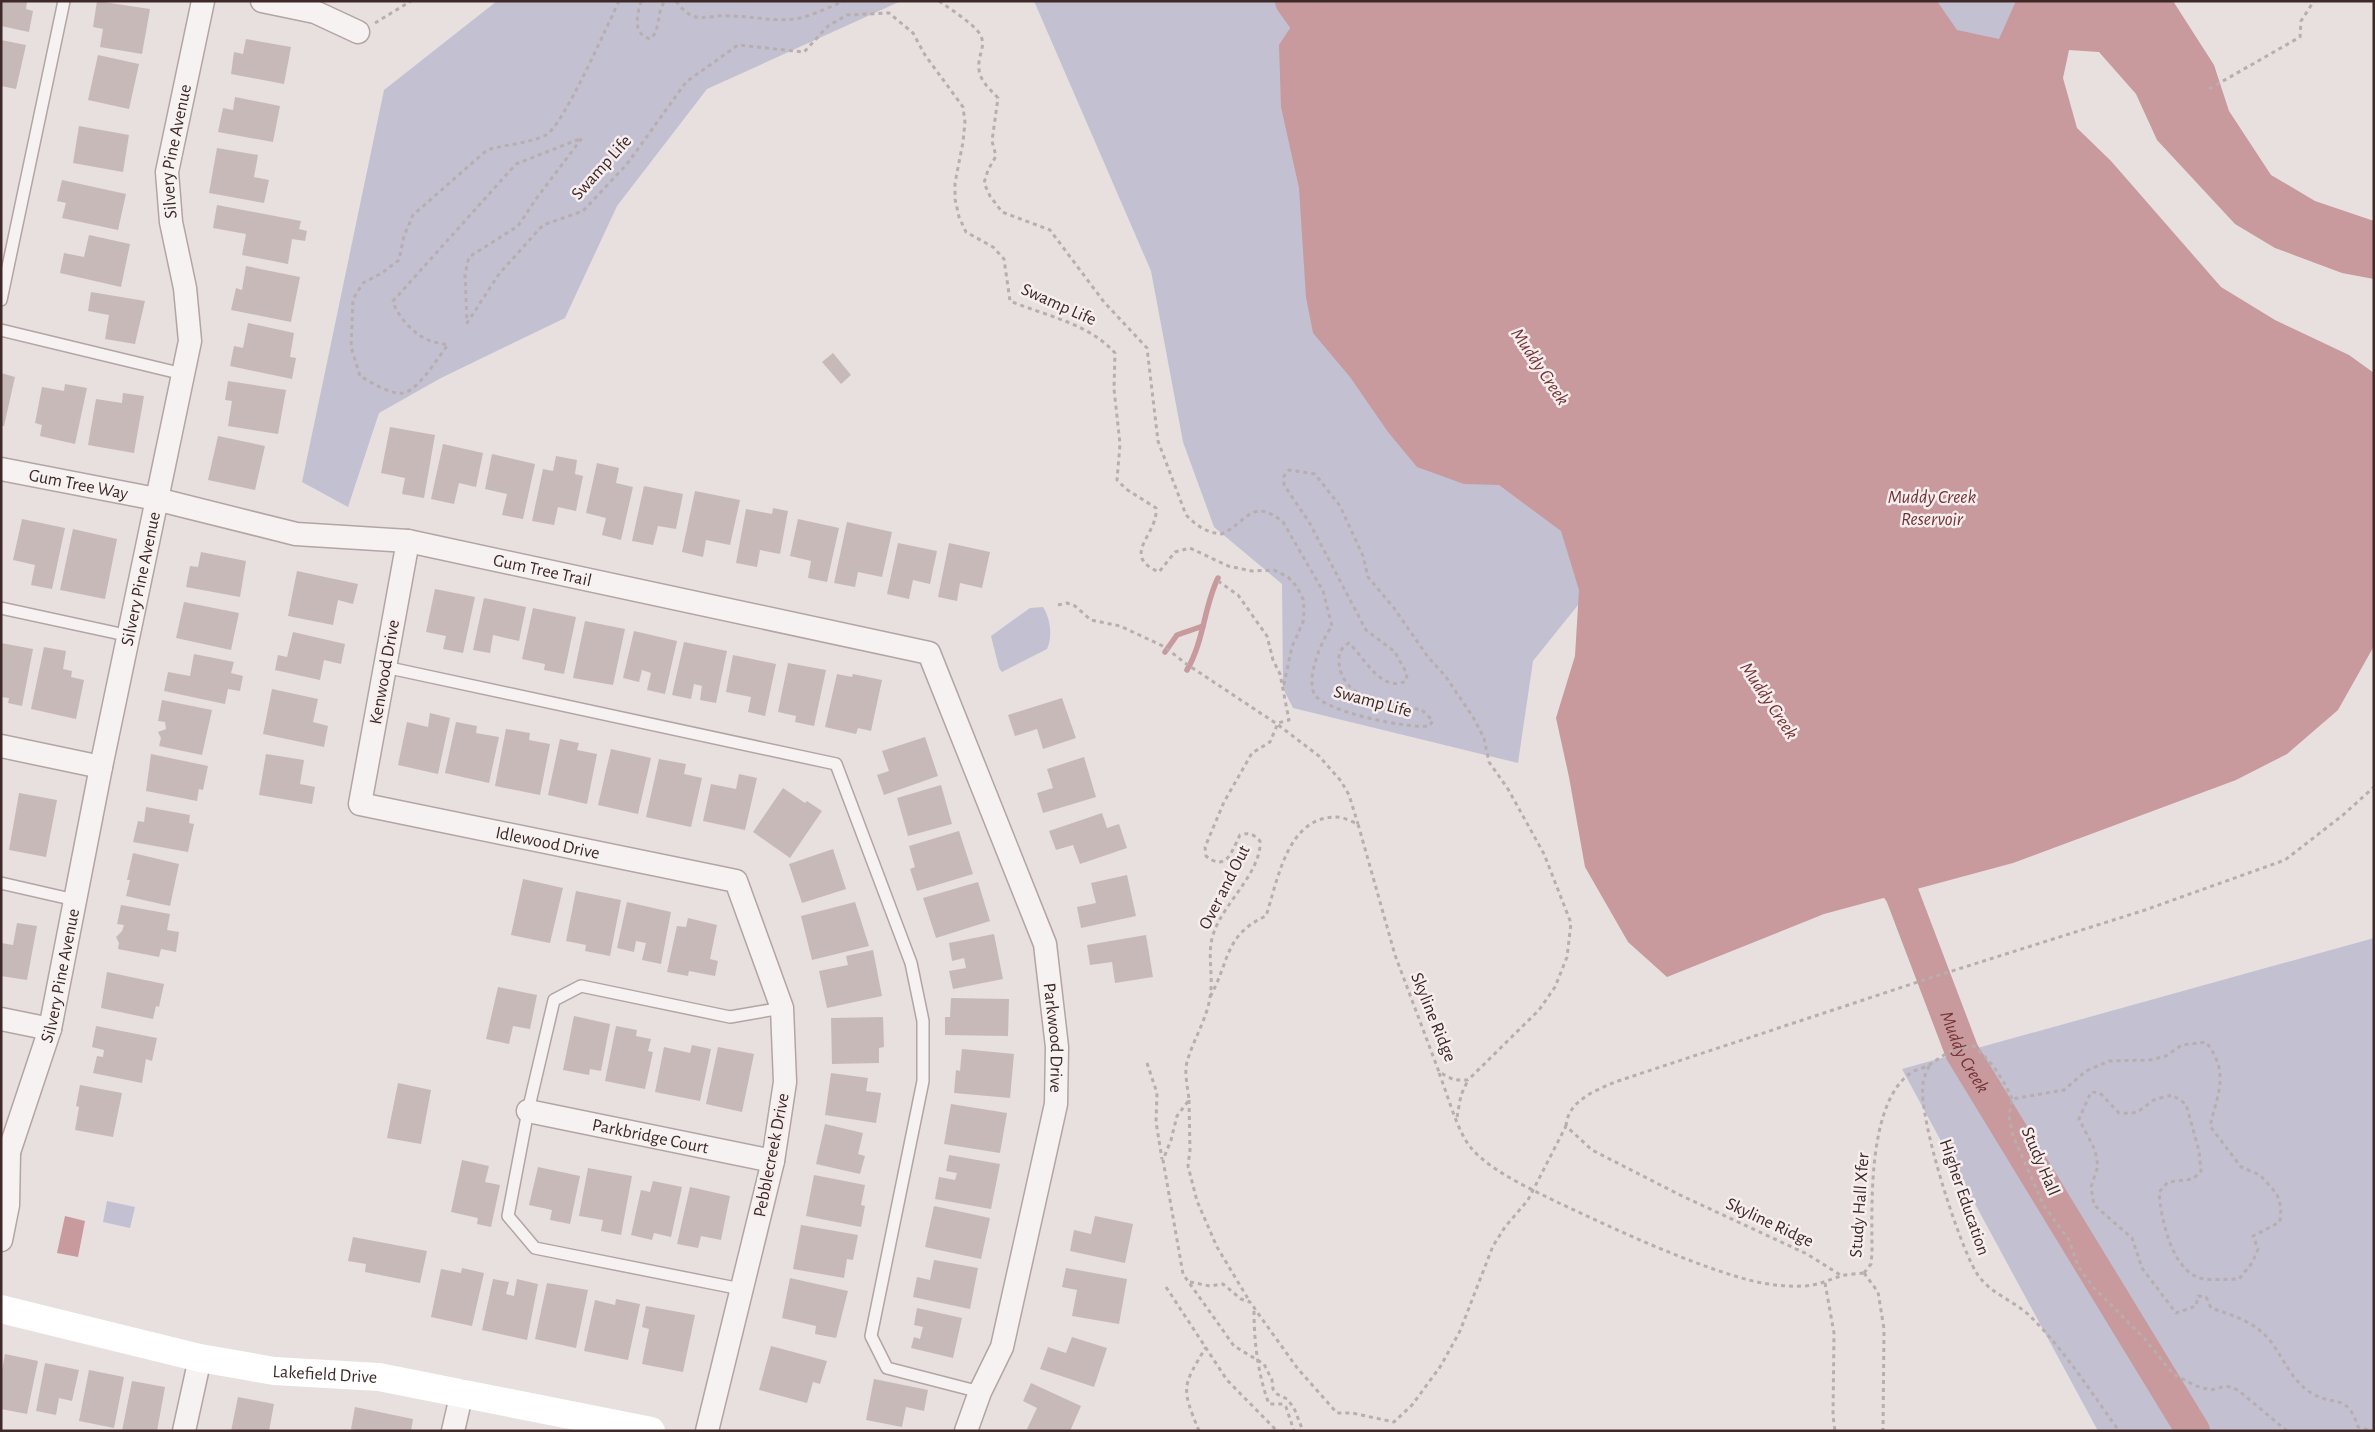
<svg xmlns="http://www.w3.org/2000/svg" width="2375" height="1432" viewBox="0 0 2375 1432" font-family="'Alegreya Sans',sans-serif">
<rect width="100%" height="100%" fill="#e8dfdf"/>
<!-- green -->
<g fill="#c3c0d2">
<polygon points="497,1 901,1 707,89 617,206 565,318 441,378 379,413 348,507 302,482 384,90"/>
<polygon points="1034,1 2056,1 2055,12 1533,661 1518,763 1293,708 1283,688 1282,584 1214,527 1183,442 1151,271"/>
<path d="M1043,607C1050,618 1053,636 1047,649L1002,672L999,668L991,636L1030,608Z"/>
<polygon points="2374,938 2374,1431 2098,1431 1902,1069"/>
<polygon points="107,1201 135,1207 130,1228 103,1222"/>
</g>
<!-- water -->
<g fill="#c8999d">
<polygon points="1308,1 1937,1 1957,30 1999,39 2016,1 2173,1 2214,65 2229,111 2271,175 2315,201 2374,221 2374,279 2342,273 2275,248 2235,224 2157,140 2136,94 2099,52 2069,50 2063,78 2077,128 2111,161 2221,287 2275,320 2349,355 2374,373 2374,646 2338,710 2287,754 2236,780 2013,863 1824,914 1667,977 1628,942 1585,867 1569,777 1556,718 1575,656 1579,590 1561,531 1499,485 1464,484 1417,467 1388,432 1350,377 1313,333 1306,297 1299,188 1281,107 1279,45"/>
<polygon points="65,1216 85,1221 78,1257 57,1253"/>
</g>
<g fill="none" stroke-linecap="round" stroke-linejoin="round">
<!-- stream -->
<g stroke="#c8999d" stroke-width="5.5">
<polyline points="1165,652 1177,635 1203,626"/>
<path d="M1187,670C1204,641 1204,606 1218,578"/>
</g>
<!-- river -->
<g stroke="#c8999d" stroke-width="34">
<polyline points="1292,1 1327,50"/>
<path id="s1" d="M1876,856L1902,894L1962,1052L2193,1431"/>
</g>
</g>
<!-- building -->
<g fill="#c8b9b9">
<polygon points="1,1 27,1 26,9 33,11 29,32 1,26"/>
<polygon points="97,1 150,9 142,54 100,47 103,29 93,27"/>
<polygon points="246,39 291,47 284,84 231,74 234,52 243,54"/>
<polygon points="1,40 26,45 16,89 1,86"/>
<polygon points="98,55 139,64 129,109 88,100"/>
<polygon points="235,97 280,106 273,142 218,132 223,108 233,110"/>
<polygon points="79,126 129,135 123,172 73,163"/>
<polygon points="217,148 258,155 254,177 269,180 264,203 209,193"/>
<polygon points="62,180 126,194 118,230 62,218 66,203 57,201"/>
<polygon points="217,205 301,221 299,229 307,231 305,241 292,239 288,264 242,255 246,234 213,228"/>
<polygon points="89,235 130,244 121,287 60,273 64,253 84,257"/>
<polygon points="246,266 300,277 291,322 231,310 236,288 242,290"/>
<polygon points="91,292 145,301 135,344 105,339 109,315 88,311"/>
<polygon points="248,323 294,333 290,357 296,358 292,379 230,366 234,346 243,348"/>
<polygon points="833,353 851,375 841,384 822,362"/>
<polygon points="1,373 15,377 4,426 1,426"/>
<polygon points="228,381 286,390 278,434 228,426 232,401 225,400"/>
<polygon points="65,384 87,388 75,444 40,436 42,425 35,423 42,387 64,391"/>
<polygon points="123,393 144,396 134,453 88,445 96,399 122,403"/>
<polygon points="390,427 435,435 424,498 402,494 405,478 381,473"/>
<polygon points="218,436 265,446 255,490 208,480"/>
<polygon points="443,444 483,453 476,487 459,483 454,504 431,499"/>
<polygon points="492,454 535,464 523,519 502,515 507,494 485,489"/>
<polygon points="556,456 577,460 575,474 583,476 576,511 558,507 554,525 532,521 543,469 553,471"/>
<polygon points="597,463 619,468 616,483 633,487 621,540 602,535 606,518 586,513"/>
<polygon points="644,486 683,494 676,529 658,526 653,545 632,541"/>
<polygon points="695,491 740,500 730,545 706,540 703,557 682,552"/>
<polygon points="773,508 788,511 780,554 760,550 757,567 736,563 746,509 772,514"/>
<polygon points="22,519 65,528 52,589 31,585 35,565 13,560"/>
<polygon points="798,519 839,528 827,582 808,578 811,561 790,556"/>
<polygon points="847,522 892,532 882,577 858,572 855,587 834,583"/>
<polygon points="73,529 117,539 105,599 60,590"/>
<polygon points="898,543 937,551 930,584 913,580 909,599 887,594"/>
<polygon points="949,543 990,552 982,588 960,583 957,601 938,597"/>
<polygon points="201,552 246,561 240,597 186,587 190,566 198,567"/>
<polygon points="297,571 358,584 353,604 338,600 333,625 288,616"/>
<polygon points="435,589 475,597 463,653 443,649 446,636 426,632"/>
<polygon points="484,598 526,607 519,641 493,635 490,653 473,650"/>
<polygon points="184,602 239,613 231,650 176,638"/>
<polygon points="533,608 576,617 564,674 544,670 545,664 522,659"/>
<polygon points="585,621 625,629 613,685 573,678"/>
<polygon points="634,631 677,641 665,694 647,690 651,673 642,670 639,682 623,678"/>
<polygon points="293,632 345,644 341,664 324,660 320,680 275,670 278,655 287,657"/>
<polygon points="684,642 727,651 716,703 700,700 702,686 694,684 691,699 672,695"/>
<polygon points="1,643 33,649 22,706 8,703 9,698 1,697"/>
<polygon points="44,647 66,651 63,669 72,671 71,677 84,680 76,719 31,709"/>
<polygon points="194,654 234,662 231,673 243,676 240,691 228,689 225,704 164,691 168,672 190,676"/>
<polygon points="733,655 776,664 765,716 748,712 751,697 726,692"/>
<polygon points="788,663 826,670 814,726 795,722 796,716 778,712"/>
<polygon points="837,674 852,677 853,674 882,680 871,731 858,728 856,734 825,727"/>
<polygon points="272,689 318,699 313,722 328,726 324,747 263,734"/>
<polygon points="1062,698 1076,738 1043,749 1037,729 1015,736 1008,715"/>
<polygon points="162,700 212,710 202,755 159,746 161,738 158,732 166,729 165,722 158,721"/>
<polygon points="430,713 450,718 438,774 398,765 407,722 428,727"/>
<polygon points="456,722 477,726 476,733 499,737 489,783 445,773"/>
<polygon points="506,729 530,733 529,740 550,744 540,795 495,786"/>
<polygon points="925,737 938,776 884,795 877,775 889,771 882,751"/>
<polygon points="560,739 579,743 577,750 597,754 587,804 548,795"/>
<polygon points="611,749 651,758 638,814 598,805"/>
<polygon points="151,754 208,766 203,790 199,789 197,801 146,791"/>
<polygon points="266,754 304,760 300,784 315,787 312,804 259,795"/>
<polygon points="1084,757 1096,797 1043,813 1037,793 1053,788 1047,769"/>
<polygon points="659,759 686,764 684,774 702,778 691,827 646,817"/>
<polygon points="739,774 757,778 745,830 703,821 711,784 736,789"/>
<polygon points="941,785 952,824 908,836 897,798"/>
<polygon points="783,788 805,803 807,801 822,811 790,858 753,832"/>
<polygon points="19,793 57,800 46,857 9,850"/>
<polygon points="146,807 190,815 189,823 194,824 188,852 133,842 138,821 144,822"/>
<polygon points="1102,813 1107,828 1119,824 1127,848 1080,864 1073,845 1056,850 1049,831"/>
<polygon points="959,831 973,874 917,891 910,869 915,867 909,846"/>
<polygon points="833,849 846,889 802,903 789,864"/>
<polygon points="133,853 179,864 170,906 126,896 130,880 127,880"/>
<polygon points="1127,875 1136,916 1081,928 1077,907 1096,903 1091,883"/>
<polygon points="523,879 563,888 550,943 511,935"/>
<polygon points="978,882 990,921 936,938 923,898"/>
<polygon points="576,891 621,900 610,956 585,951 586,945 566,941"/>
<polygon points="627,902 671,912 661,964 642,960 646,943 636,941 634,952 617,948"/>
<polygon points="855,902 869,946 812,960 801,916"/>
<polygon points="121,905 170,914 167,930 179,932 176,952 161,949 159,957 118,949 119,943 116,937 122,931 124,925 117,924"/>
<polygon points="688,918 717,925 710,959 718,961 715,976 689,971 688,976 667,972 677,926 686,927"/>
<polygon points="17,923 37,926 27,980 1,976 1,943 13,945"/>
<polygon points="994,934 1003,979 953,989 949,971 966,968 964,958 952,961 949,943"/>
<polygon points="1146,935 1153,977 1115,983 1112,962 1090,965 1087,945"/>
<polygon points="873,950 882,996 827,1008 819,971 848,965 846,956"/>
<polygon points="107,972 164,984 159,1007 156,1006 153,1019 101,1008"/>
<polygon points="498,987 537,995 530,1029 513,1026 509,1044 486,1039"/>
<polygon points="951,998 1009,999 1008,1036 945,1035 945,1017 950,1017"/>
<polygon points="574,1016 610,1024 601,1071 590,1069 589,1075 563,1070"/>
<polygon points="883,1017 884,1047 879,1048 879,1063 832,1064 831,1018"/>
<polygon points="96,1026 157,1038 152,1061 146,1059 142,1083 93,1073 97,1056 103,1057 104,1050 92,1047"/>
<polygon points="616,1026 637,1030 636,1036 651,1039 648,1051 653,1052 645,1089 605,1081"/>
<polygon points="692,1045 711,1049 700,1101 655,1092 664,1047 690,1053"/>
<polygon points="718,1047 754,1054 742,1112 706,1104"/>
<polygon points="962,1049 1014,1054 1010,1098 954,1093 956,1070 960,1071"/>
<polygon points="831,1073 868,1078 866,1091 881,1093 876,1123 825,1115"/>
<polygon points="398,1083 431,1090 421,1144 387,1138"/>
<polygon points="80,1085 122,1093 113,1137 75,1130 79,1107 76,1106"/>
<polygon points="951,1104 1007,1113 1000,1153 944,1144"/>
<polygon points="825,1124 863,1133 858,1154 865,1156 860,1174 816,1164"/>
<polygon points="949,1155 1000,1164 991,1209 935,1199 939,1177 955,1180 957,1173 946,1171"/>
<polygon points="462,1160 489,1166 485,1182 500,1185 491,1227 477,1224 478,1218 451,1212"/>
<polygon points="538,1167 580,1176 570,1224 550,1220 552,1210 529,1205"/>
<polygon points="588,1168 632,1176 621,1235 601,1231 603,1220 579,1216"/>
<polygon points="814,1175 865,1185 861,1205 865,1206 861,1227 806,1216"/>
<polygon points="653,1181 682,1187 671,1237 654,1233 652,1240 631,1235 641,1190 650,1192"/>
<polygon points="690,1187 730,1196 721,1240 701,1236 698,1248 677,1244"/>
<polygon points="934,1206 990,1218 981,1259 925,1247"/>
<polygon points="1095,1216 1133,1224 1125,1263 1070,1251 1074,1230 1091,1234"/>
<polygon points="801,1225 858,1235 853,1260 847,1259 844,1278 793,1269"/>
<polygon points="353,1237 427,1251 420,1283 365,1272 366,1264 348,1261"/>
<polygon points="934,1260 978,1268 970,1309 913,1297 917,1277 930,1280"/>
<polygon points="462,1268 484,1273 472,1326 431,1317 441,1269 461,1273"/>
<polygon points="1066,1268 1127,1279 1119,1324 1072,1316 1077,1290 1062,1287"/>
<polygon points="790,1278 848,1291 836,1338 815,1334 816,1326 782,1318"/>
<polygon points="493,1279 509,1282 506,1294 514,1296 517,1279 538,1284 527,1340 482,1330"/>
<polygon points="547,1283 588,1290 576,1348 535,1339"/>
<polygon points="616,1299 640,1304 628,1360 584,1351 595,1300 615,1305"/>
<polygon points="646,1306 695,1315 683,1372 642,1364 649,1329 642,1327"/>
<polygon points="917,1308 962,1318 953,1358 911,1348 914,1337 920,1339 923,1327 914,1325"/>
<polygon points="1072,1337 1107,1348 1094,1387 1040,1369 1048,1347 1066,1353"/>
<polygon points="771,1346 827,1361 820,1384 813,1382 807,1403 759,1390"/>
<polygon points="5,1354 38,1361 27,1414 1,1409 1,1376"/>
<polygon points="45,1363 79,1370 72,1401 59,1398 56,1415 36,1411"/>
<polygon points="89,1370 124,1377 114,1428 79,1421"/>
<polygon points="874,1379 928,1390 924,1411 906,1407 902,1427 866,1420"/>
<polygon points="132,1381 165,1387 157,1431 122,1431"/>
<polygon points="1031,1383 1081,1406 1070,1431 1032,1431 1027,1429 1037,1408 1023,1401"/>
<polygon points="238,1397 274,1404 269,1431 231,1431"/>
<polygon points="355,1407 413,1419 411,1431 358,1431 351,1429"/>
</g>
<g fill="none" stroke-linecap="round" stroke-linejoin="round">
<defs>
<g id="lane">
<polyline points="1,300 64,1"/>
<polyline points="1,330 183,374"/>
<polyline points="1,608 130,636"/>
<polyline points="385,667 836,764 911,963 923,1021 923,1081 871,1336 887,1368 980,1392"/>
<polyline points="1,883 75,900"/>
<polyline points="741,1289 535,1248 508,1216 528,1111 554,1000 581,986 730,1017 782,1008"/>
</g>
<g id="street">
<polyline points="262,1 315,12 358,32"/>
<path id="s2" d="M1,469L156,499L296,534L408,541L929,653L1045,944L1057,1047L1056,1104L1002,1347L980,1392L966,1431"/>
<path id="s3" d="M408,541L360,804L736,881L782,1008L785,1082L773,1161L707,1431"/>
<polyline points="1,746 101,767"/>
<polyline points="1,1019 50,1029"/>
<path id="s4" d="M528,1111L773,1161"/>
<path id="s5" d="M9,1152L50,1029L101,767L190,341L185,288L171,222L167,172L203,1"/>
<polyline points="1,1161 9,1152 8,1205 1,1240"/>
<polyline points="184,1431 200,1358"/>
<polyline points="453,1431 462,1392"/>
</g>
</defs>
<!-- lane casing -->
<use href="#lane" stroke="#b2a5a4" stroke-width="14"/>
<!-- street casing -->
<use href="#street" stroke="#b2a5a4" stroke-width="25"/>
<!-- path -->
<g stroke="#b8aead" stroke-width="3" stroke-dasharray="4 4" stroke-linecap="butt">
<path d="M619,1C608,24 563,126 546,135C527,144 507,144 487,150L413,215L404,236L399,260L382,273L363,283L353,299L351,347L360,376C371,382 390,395 403,393C419,390 438,357 448,345C440,343 431,342 424,338C412,332 396,314 393,301L516,164L582,138L536,199L518,226L469,257L465,274L467,323L499,274L543,225L583,211L627,164L686,82L738,45L804,52L828,26L847,15L889,13L913,33L925,55L963,107L965,122L963,142L955,183V199L959,217L966,232L993,247L1004,259L1010,301C1046,316 1088,323 1115,353L1114,389L1120,444L1117,480L1126,489L1156,508C1159,534 1119,555 1159,572L1175,552L1190,548L1228,566L1252,571L1274,570L1288,577L1297,587L1303,599L1304,610L1303,622L1292,647L1283,688"/>
<path d="M641,1C637,16 632,33 650,39C661,31 656,12 665,1"/>
<path d="M676,1C695,27 704,14 730,16C754,16 777,23 800,18C815,14 830,7 844,1"/>
<path d="M939,1C950,9 976,25 981,36C985,46 980,52 979,62C977,79 988,87 998,98L992,141L996,156L988,170L984,183L990,196L1002,212L1050,230L1104,302L1147,348L1158,441L1186,515C1197,526 1207,533 1222,534C1248,521 1252,497 1283,522L1323,591L1332,626C1322,639 1305,679 1315,695C1326,712 1409,729 1429,726L1433,721L1422,710C1393,703 1342,703 1339,662C1338,653 1342,647 1349,643C1364,657 1381,693 1406,681L1407,674L1395,652L1366,630L1309,522L1284,485V476L1289,470L1315,474L1340,506L1363,556L1368,577L1394,608L1428,657L1446,677L1473,717L1484,738L1489,762L1508,789L1544,854L1571,923L1567,957L1555,987L1539,1010L1468,1080H1454L1439,1072L1395,955L1358,824C1352,822 1344,817 1337,817C1287,816 1278,880 1266,916C1224,935 1230,961 1210,997"/>
<polyline points="375,23 411,1"/>
<polyline points="2209,89 2300,37 2301,21 2314,1"/>
<path d="M1218,581L1238,595L1267,636L1273,660L1280,674L1289,720L1278,723L1270,742L1252,753L1224,802L1205,847L1206,856C1227,873 1232,850 1240,835C1249,832 1253,834 1260,841C1262,871 1224,903 1214,932C1206,953 1214,975 1210,997C1207,1019 1193,1040 1187,1062C1184,1073 1188,1089 1189,1100L1177,1116L1171,1140L1163,1160L1183,1274L1234,1346L1264,1364L1272,1380L1273,1389L1277,1394L1287,1399L1294,1408L1303,1431"/>
<polyline points="1058,605 1067,603 1075,606 1091,620 1120,626 1165,647 1185,663 1277,724 1319,756 1341,781 1349,795 1358,824"/>
<polyline points="1147,1063 1157,1093 1156,1122 1162,1159"/>
<path d="M1929,1066C1927,1071 1923,1078 1923,1084C1918,1117 1958,1242 1976,1272C1989,1294 2014,1300 2031,1317C2065,1351 2091,1392 2119,1431"/>
<path d="M1439,1073C1448,1095 1457,1132 1472,1149C1492,1172 1533,1190 1559,1203C1617,1230 1676,1258 1738,1277C1758,1283 1780,1287 1802,1286C1817,1286 1828,1280 1841,1276C1848,1274 1857,1274 1864,1273"/>
<polyline points="1189,1100 1190,1150 1188,1166 1197,1201 1217,1247 1250,1302"/>
<polyline points="1457,1117 1461,1095 1468,1080"/>
<path d="M1566,1126C1568,1101 1594,1091 1615,1082L1933,977L2145,910L2285,860L2343,815L2374,787"/>
<path d="M1864,1273L1871,1264L1872,1253C1872,1205 1867,1102 1912,1072C1917,1069 1924,1068 1929,1065C1948,1053 1950,1048 1974,1046C1991,1061 2003,1078 2012,1099"/>
<polyline points="1864,1273 1878,1292 1884,1329 1883,1431"/>
<polyline points="1190,1282 1210,1286 1223,1284 1241,1299 1250,1302 1298,1369 1337,1413 1352,1413 1394,1422 1412,1405 1440,1367 1460,1331 1493,1246 1505,1227 1528,1200 1566,1126 1592,1150 1680,1195 1807,1254 1842,1276"/>
<polyline points="1825,1283 1834,1333 1833,1416 1835,1431"/>
<polyline points="1166,1287 1227,1380 1277,1431"/>
<path d="M1254,1311C1254,1342 1258,1375 1269,1404H1283L1286,1407L1294,1431"/>
<path d="M1199,1431C1181,1387 1182,1387 1206,1347"/>
<path d="M2287,1431L2238,1390L2226,1386L2211,1390L2196,1386L2173,1374L2144,1338L2094,1288L2078,1266L2069,1240L2044,1206L2013,1136L2009,1117L2012,1099L2064,1090L2086,1071L2109,1061L2150,1060L2166,1056L2182,1045L2206,1042C2230,1073 2218,1092 2210,1126L2241,1167L2260,1175L2277,1194L2281,1208L2280,1222L2253,1236L2258,1249L2252,1263L2239,1279C2229,1279 2205,1281 2197,1277C2170,1265 2161,1217 2159,1192L2168,1182L2193,1179L2201,1171L2199,1151L2186,1104L2172,1095C2166,1097 2157,1098 2152,1101C2138,1112 2138,1114 2119,1113L2100,1093L2091,1092L2079,1119L2095,1150L2098,1166L2091,1187L2094,1205L2132,1238L2142,1268L2176,1313L2196,1306L2198,1296L2206,1297L2211,1308C2232,1315 2252,1321 2267,1337C2283,1355 2291,1382 2313,1394C2337,1407 2347,1393 2358,1427L2371,1431"/>
</g>
<!-- lane -->
<use href="#lane" stroke="#f6f2f1" stroke-width="11"/>
<!-- street -->
<use href="#street" stroke="#f6f2f1" stroke-width="22"/>
<!-- secondary -->
<path stroke="#fff" stroke-width="28" id="s6" d="M1,1309L200,1358L274,1371L379,1377L651,1431"/>
</g>
<g text-anchor="middle" stroke-width="5" stroke-linejoin="round" paint-order="stroke">
<!-- street labels -->
<g font-size="18" fill="#3f2928" stroke="#f6eeee">
<text dy="6" stroke="none"><textPath href="#s5" startOffset="1024">Silvery Pine Avenue</textPath></text>
<text transform="translate(601 167) rotate(-48)" y="6">Swamp Life</text>
<text transform="translate(1059 304) rotate(24)" y="6">Swamp Life</text>
<text dy="6" stroke="none"><textPath href="#s2" startOffset="79">Gum Tree Way</textPath></text>
<text dy="6" stroke="none"><textPath href="#s2" startOffset="552">Gum Tree Trail</textPath></text>
<text dy="6" stroke="none"><textPath href="#s5" startOffset="589">Silvery Pine Avenue</textPath></text>
<text transform="translate(384 672) rotate(-80)" y="6">Kenwood Drive</text>
<text transform="translate(1373 701) rotate(15)" y="6">Swamp Life</text>
<text dy="6" stroke="none"><textPath href="#s3" startOffset="459">Idlewood Drive</textPath></text>
<text transform="translate(1224 887) rotate(-63)" y="6">Over and Out</text>
<text dy="6" stroke="none"><textPath href="#s5" startOffset="184">Silvery Pine Avenue</textPath></text>
<text transform="translate(1434 1017) rotate(68)" y="6">Skyline Ridge</text>
<text dy="6" stroke="none"><textPath href="#s2" startOffset="1355">Parkwood Drive</textPath></text>
<text dy="6" stroke="none"><textPath href="#s4" startOffset="125">Parkbridge Court</textPath></text>
<text transform="translate(771 1155) rotate(-79)" y="6">Pebblecreek Drive</text>
<text transform="translate(2041 1161) rotate(67)" y="6">Study Hall</text>
<text transform="translate(1965 1197) rotate(71)" y="6">Higher Education</text>
<text transform="translate(1859 1205) rotate(-86)" y="6">Study Hall Xfer</text>
<text transform="translate(1770 1222) rotate(25)" y="6">Skyline Ridge</text>
<text dy="6" stroke="none"><textPath href="#s6" startOffset="331">Lakefield Drive</textPath></text>
</g>
<!-- water labels -->
<g font-size="19" font-style="italic" fill="#733234" stroke="#f6eeee">
<text transform="translate(1541 366) rotate(56)" y="7">Muddy Creek</text>
<text x="1932" y="503">Muddy Creek<tspan x="1932" dy="22">Reservoir</tspan></text>
<text transform="translate(1770 700) rotate(56)" y="7">Muddy Creek</text>
<text dy="7" stroke="none"><textPath href="#s1" startOffset="216">Muddy Creek</textPath></text>
</g>
</g>
<!-- border -->
<rect width="2375" height="1432" fill="none" stroke="#3f2928" stroke-width="5"/>
</svg>
